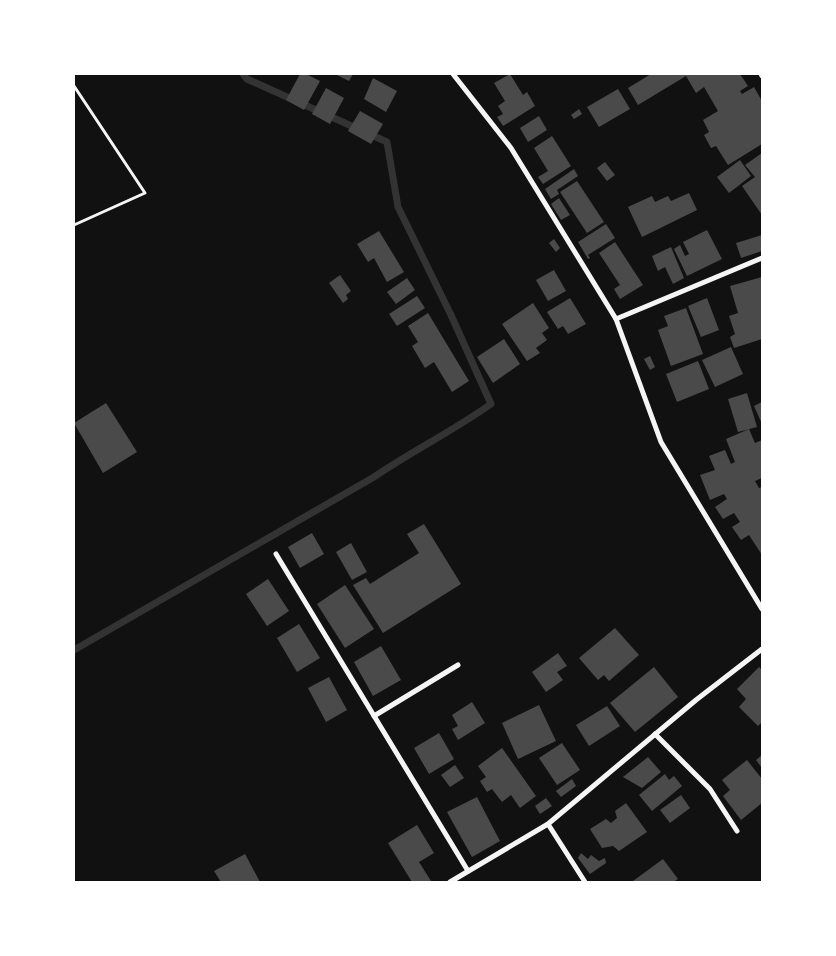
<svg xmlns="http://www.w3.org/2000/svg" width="836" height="956" viewBox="0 0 836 956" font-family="'Roboto Condensed',sans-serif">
<rect width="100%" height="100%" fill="#111"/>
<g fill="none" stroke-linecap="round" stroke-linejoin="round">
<!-- stream -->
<path stroke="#333" stroke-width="7" d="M74,650L374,477C412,451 453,431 491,404L451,315L398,207L387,142L247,79L243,74"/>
</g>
<!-- building -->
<g fill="#4a4a4a">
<polygon points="300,74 306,74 320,81 304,110 286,100"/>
<polygon points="335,74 353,74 349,81"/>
<polygon points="510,74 523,95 527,92 535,106 503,126 497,117 503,114 498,106 505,101 494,83"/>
<polygon points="651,74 740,74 748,86 740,91 742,94 754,87 762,101 762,144 728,165 716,146 711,148 704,135 709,132 703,120 718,111 704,87 696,93 686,76 638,105 628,88"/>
<polygon points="373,78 397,91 386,112 364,99"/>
<polygon points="326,88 344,98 330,124 312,114"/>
<polygon points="618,89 630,109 599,127 587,107"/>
<polygon points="579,109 582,114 574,119 571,115"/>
<polygon points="360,111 383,124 371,144 348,131"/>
<polygon points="539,116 547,130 528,142 520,128"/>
<polygon points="552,136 571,166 543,184 538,177 548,171 534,148"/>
<polygon points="762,153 762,215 742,186 755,177 745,165"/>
<polygon points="740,160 751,176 729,193 717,177"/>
<polygon points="605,162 615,175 607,181 597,168"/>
<polygon points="574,169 578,176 557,190 559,194 551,199 545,189"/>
<polygon points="577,181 604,222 587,233 560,192"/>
<polygon points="689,193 697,210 642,237 628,207 652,196 655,202 668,196 671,201"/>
<polygon points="559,198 570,215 561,220 551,204"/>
<polygon points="606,224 615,238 588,255 590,258 588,259 578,242"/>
<polygon points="707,230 722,259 687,276 674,249 680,245 685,256 689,254 683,242"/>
<polygon points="379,231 404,272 387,282 374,258 368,262 357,244"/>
<polygon points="762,235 762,251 741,258 736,243"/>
<polygon points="554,239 560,248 556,252 549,243"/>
<polygon points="615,242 643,285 620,299 614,289 620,285 599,253"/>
<polygon points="671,247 684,278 673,284 665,267 658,271 652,256"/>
<polygon points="554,270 566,291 548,301 536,280"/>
<polygon points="340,275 351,291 346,295 348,299 343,303 329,283"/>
<polygon points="762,277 762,339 734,348 730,337 735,334 729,316 738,313 730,286"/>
<polygon points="407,278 415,290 396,304 387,292"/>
<polygon points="417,296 425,308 397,326 389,314"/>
<polygon points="570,298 586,324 568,334 563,326 558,329 547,312"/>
<polygon points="707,298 719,330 701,337 688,306"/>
<polygon points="533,303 549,328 542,333 547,340 536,348 540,353 527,361 502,324"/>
<polygon points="686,308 703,354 671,366 658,330 668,326 664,316"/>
<polygon points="428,313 469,381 452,392 434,362 425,368 412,346 418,342 408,326"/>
<polygon points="504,339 520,364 493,383 477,357"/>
<polygon points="731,347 743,374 715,387 702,360"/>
<polygon points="650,356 655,367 650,370 644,359"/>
<polygon points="698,361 709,389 677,402 666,374"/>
<polygon points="747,393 757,427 738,432 728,399"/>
<polygon points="762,402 762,424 754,406"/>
<polygon points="106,403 137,452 103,473 74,423"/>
<polygon points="749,429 755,443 762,440 762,478 755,481 759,488 762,487 762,555 749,535 741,540 732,527 740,522 734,513 723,519 715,507 727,499 724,494 710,500 700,475 715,470 709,456 725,450 731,464 735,462 726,439"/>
<polygon points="424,524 461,584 383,633 353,585 366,578 370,584 419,553 407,534"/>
<polygon points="312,533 324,554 300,568 288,547"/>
<polygon points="351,543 367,572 352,580 336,552"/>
<polygon points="268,579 289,611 267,626 246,594"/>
<polygon points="345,585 374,629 345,648 317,604"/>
<polygon points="299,624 320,658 297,672 277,638"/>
<polygon points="615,628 639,655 609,681 604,675 598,680 579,658"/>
<polygon points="381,646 401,680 373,696 354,662"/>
<polygon points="558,653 567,666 557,672 563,680 546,692 532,672"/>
<polygon points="654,667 678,697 635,732 610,703"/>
<polygon points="759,667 762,670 762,722 758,726 739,707 746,699 737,689"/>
<polygon points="329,677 347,710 326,722 308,688"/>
<polygon points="472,702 485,723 458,740 452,729 458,726 452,715"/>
<polygon points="539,705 556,741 518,759 502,723"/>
<polygon points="607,706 620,726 589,746 576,725"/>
<polygon points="439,733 454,759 429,774 414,748"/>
<polygon points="562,743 580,770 557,785 539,758"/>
<polygon points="502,748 536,796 520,808 511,795 502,802 492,789 487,792 480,781 486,777 478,766"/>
<polygon points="762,755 762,768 756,760"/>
<polygon points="648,757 661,772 642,788 623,777"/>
<polygon points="747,760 762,779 762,803 741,820 723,796 730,790 722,780"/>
<polygon points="455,765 464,778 450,787 441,775"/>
<polygon points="665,774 669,780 674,776 682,786 652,811 639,795"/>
<polygon points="572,779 576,786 561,797 556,791"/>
<polygon points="681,795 690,808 670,823 660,810"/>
<polygon points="477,797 500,841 472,857 447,812"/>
<polygon points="546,798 552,806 540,814 535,806"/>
<polygon points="626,803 647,832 619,851 613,846 602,848 590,829 606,819 611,823 617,818 615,811"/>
<polygon points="417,825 434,853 419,862 431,881 429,882 412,882 388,843"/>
<polygon points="581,853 588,859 591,855 599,861 605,858 606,863 590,874 578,858"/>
<polygon points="245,854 260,882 221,882 214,871"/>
<polygon points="663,859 678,879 673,882 634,882 633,881"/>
</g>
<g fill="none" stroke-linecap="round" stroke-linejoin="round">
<!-- path -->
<polyline stroke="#f5f5f5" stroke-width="3" points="74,86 145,193 74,225"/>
<!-- minor -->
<g stroke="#f5f5f5" stroke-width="5">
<polyline points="453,74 511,148 616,319 661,442 762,609"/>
<polyline points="761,74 762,76"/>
<polyline points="616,319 762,258"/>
<polyline points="276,554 468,871"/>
<polyline points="374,716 458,665"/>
<polyline points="655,734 710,789 737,831"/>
<polyline points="548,824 585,882"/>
<polyline points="450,882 548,824 696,700 762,649"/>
</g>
</g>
<!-- border -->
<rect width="836" height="956" fill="none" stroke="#ffffff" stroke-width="150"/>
</svg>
